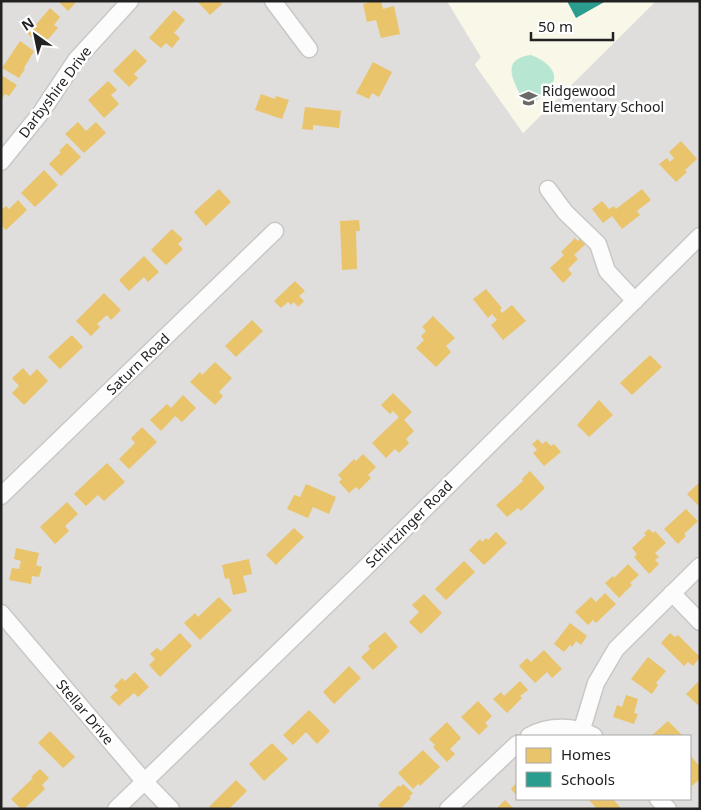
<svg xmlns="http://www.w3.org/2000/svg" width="701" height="810" viewBox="0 0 701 810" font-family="'Noto Sans',sans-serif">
<rect width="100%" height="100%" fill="#f0eeeb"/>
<!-- residential -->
<path fill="#dfdedc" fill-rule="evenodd" d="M1,1H447L481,57L475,64L523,133L656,1H700V809H1ZM517,736H690V799H517Z"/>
<!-- education -->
<polygon fill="#f8f7e8" points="447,1 656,1 523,133 475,65 481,57"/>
<!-- pitch -->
<path fill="#b7e6d2" d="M531,55C542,59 562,71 551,86C547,92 539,97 534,103L523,100C514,82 499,59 531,55Z"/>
<!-- homes -->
<g fill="#e9c46a">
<polygon points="58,1 77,1 68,11"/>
<polygon points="197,1 219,1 222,4 210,15"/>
<polygon points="374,1 381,1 383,9 394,6 400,34 381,38 376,20 367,22 363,4"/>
<polygon points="50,8 60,17 54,25 58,28 42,46 28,34"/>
<polygon points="174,10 185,20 174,33 180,38 172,48 166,43 161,48 149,38"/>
<polygon points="20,41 34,51 24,68 25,69 19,78 2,68"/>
<polygon points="135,49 147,61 134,74 138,78 129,87 113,71"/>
<polygon points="373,62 392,72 379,97 372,93 369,99 356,93"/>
<polygon points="1,75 17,85 9,96 5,94 1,100"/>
<polygon points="108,81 117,90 111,95 119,104 104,118 88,100"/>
<polygon points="261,94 275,99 276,96 289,100 282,119 255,110"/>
<polygon points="305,107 341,111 339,128 313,125 313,130 302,129"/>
<polygon points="78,122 86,131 96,122 106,133 84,153 65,134"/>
<polygon points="681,141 697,159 685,170 687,172 676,182 659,164 667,158 670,162 674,158 669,152"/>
<polygon points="67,143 81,157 61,176 49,164 61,152 59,151"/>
<polygon points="44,170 58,185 35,207 21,193"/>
<polygon points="219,189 231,202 206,226 194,212"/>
<polygon points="642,189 651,200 637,211 640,215 622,229 612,216 603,223 592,209 602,201 609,209 614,206 616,209"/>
<polygon points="18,200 27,210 6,230 1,225 1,210 6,206 9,209"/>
<polygon points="359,220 360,231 356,231 357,269 342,270 340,221"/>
<polygon points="172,229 183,239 178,244 183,249 166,265 151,250"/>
<polygon points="584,234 590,240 574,255 578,259 568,269 572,274 563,283 550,268 564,255 561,252 575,238 578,241"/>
<polygon points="144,256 159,272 148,282 144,277 129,291 119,280"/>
<polygon points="295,281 305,291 299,296 304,301 298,307 294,302 291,305 288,302 281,308 274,301"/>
<polygon points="486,289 502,308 500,310 502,313 512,305 526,321 503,340 491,325 497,320 492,314 488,318 473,299"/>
<polygon points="104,293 121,310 111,320 107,315 97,324 100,327 91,336 76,321"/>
<polygon points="433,316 455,338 446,346 451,352 436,367 416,348 424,340 421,336 426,331 422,327"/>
<polygon points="252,320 263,331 236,357 225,346"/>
<polygon points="72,335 83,347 60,369 48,357"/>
<polygon points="650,355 662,367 632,395 620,383"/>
<polygon points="215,362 232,378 219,392 223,396 215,405 190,382 200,372 202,375"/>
<polygon points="23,368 30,376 37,369 48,381 24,405 12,393 19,386 12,378"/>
<polygon points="393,393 412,412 404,420 414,431 406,439 409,443 399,453 395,449 386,458 372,443 399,417 393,411 390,414 381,405"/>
<polygon points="183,395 196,408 182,422 175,416 161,431 150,420 167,404 171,408"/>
<polygon points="599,400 613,415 589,437 577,425"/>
<polygon points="142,427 157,442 129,469 119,459 135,443 131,438"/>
<polygon points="538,439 542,444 546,441 551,446 554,444 561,452 544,466 533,453 537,450 532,444"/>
<polygon points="363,454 376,467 368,475 371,478 359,490 356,487 349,493 339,482 342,479 338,475 354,459 356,461"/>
<polygon points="107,463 125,482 104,501 98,495 86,506 74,494"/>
<polygon points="530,471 545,488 521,511 518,508 507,517 496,505 523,481 522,479"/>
<polygon points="700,482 700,507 687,494"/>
<polygon points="306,484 336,497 329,514 313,507 308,518 287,509 294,495 300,497"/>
<polygon points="67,502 78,514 65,526 69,531 55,544 40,527"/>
<polygon points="686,509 698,521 684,534 686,536 678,544 664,529"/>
<polygon points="294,528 304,537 276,565 266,555"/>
<polygon points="649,529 653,533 655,531 666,543 655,553 659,557 655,560 659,564 649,574 634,557 637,554 632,548 646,535 644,533"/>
<polygon points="496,532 507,543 484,565 469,550 480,539 482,542 486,538 488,540"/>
<polygon points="16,548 39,553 36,565 42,567 39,577 32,576 31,584 9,580 12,568 19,569 21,561 14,559"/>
<polygon points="249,559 252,574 243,576 247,592 233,595 229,578 225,579 222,565"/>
<polygon points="464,561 475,572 446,600 435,589"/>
<polygon points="628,564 639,575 630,583 632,585 619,598 605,583 613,576 614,578"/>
<polygon points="605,593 616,604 596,623 593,620 588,625 575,612 591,597 596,602"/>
<polygon points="424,594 442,613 421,634 409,622 419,612 412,605"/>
<polygon points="219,597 232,610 200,640 184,623 195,613 198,617"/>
<polygon points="570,623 587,636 581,645 576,641 572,647 570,645 564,652 554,644"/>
<polygon points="385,632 398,647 373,670 361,657 370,649 368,646"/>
<polygon points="180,633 192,646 160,677 149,665 155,659 150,654 157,648 161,651"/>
<polygon points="670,633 675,637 678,635 700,657 693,666 688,662 684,666 661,643"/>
<polygon points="544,650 562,669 552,678 547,672 535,683 519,666 527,658 531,662"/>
<polygon points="648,657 666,671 656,683 658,685 652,694 631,679"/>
<polygon points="349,666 361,678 334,704 323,692"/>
<polygon points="135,672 149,687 138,697 134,693 119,706 110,697 118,690 114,686 122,678 125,681"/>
<polygon points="520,681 528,690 520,696 522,698 507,713 493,699 501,692 504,696"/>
<polygon points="698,682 700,683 700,707 686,694"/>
<polygon points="626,695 638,699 634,713 638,714 634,724 613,717 617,705 622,707"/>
<polygon points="478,701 492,716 485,723 488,726 479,735 461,717"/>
<polygon points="309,710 330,731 317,744 306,732 293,745 283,735"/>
<polygon points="668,721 683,736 651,736"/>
<polygon points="447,722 461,738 450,749 455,754 447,762 433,747 435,745 429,739"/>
<polygon points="50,731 75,757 63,768 38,743"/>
<polygon points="272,743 288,759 264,781 249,764"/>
<polygon points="423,750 440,767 420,786 418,784 413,789 398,773"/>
<polygon points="690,755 700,767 700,779 692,786 690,783"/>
<polygon points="40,769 49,778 42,785 45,789 24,809 21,809 11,799 33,778 31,777"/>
<polygon points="236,780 247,791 229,809 211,809 209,807"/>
<polygon points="517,782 517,796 511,789"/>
<polygon points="403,784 413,793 409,797 411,798 400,809 382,809 378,805 399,785 400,787"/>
<polygon points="588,799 613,799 620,807 619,809 597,809"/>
<polygon points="505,800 514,809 496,809"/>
</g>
<!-- schools -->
<polygon fill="#2a9d8f" points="567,1 606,1 576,18"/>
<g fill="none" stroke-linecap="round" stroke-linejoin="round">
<defs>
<g id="minor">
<polyline points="273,1 309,49"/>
<polyline points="1,162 40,114 76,60 130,1"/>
<polyline points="548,189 565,212 598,244 607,271 635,301"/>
<polyline points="1,496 275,231"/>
<polyline points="672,593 700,622"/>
<polyline points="1,613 144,781 171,809"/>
<polyline points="582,729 596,683 616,649 700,566"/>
<path d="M529,736C549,725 574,725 594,736"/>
<polyline points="658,799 668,809"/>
<polyline points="116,809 361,572 700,236"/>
<polyline points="448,809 517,744"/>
</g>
</defs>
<!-- minor casing -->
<use href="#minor" stroke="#c9c8c7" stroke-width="19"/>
<!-- minor -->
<use href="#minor" stroke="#fdfcfc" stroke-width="16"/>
</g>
<!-- icons -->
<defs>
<symbol id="school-bare" viewBox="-9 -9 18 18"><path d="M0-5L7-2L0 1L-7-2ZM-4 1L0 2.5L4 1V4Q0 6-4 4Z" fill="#6a6968" stroke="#fff" stroke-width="2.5" paint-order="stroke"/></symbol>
</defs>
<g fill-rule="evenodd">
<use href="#school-bare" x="516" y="86" width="25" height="25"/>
</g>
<g text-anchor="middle" stroke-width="5" stroke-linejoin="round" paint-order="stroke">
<!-- poi labels -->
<g font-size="14" fill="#222" stroke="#fff" text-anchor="start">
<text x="542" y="96">Ridgewood<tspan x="542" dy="16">Elementary School</tspan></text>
</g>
<!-- street labels -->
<g font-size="14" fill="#222" stroke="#fff">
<text transform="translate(55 92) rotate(-53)" y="5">Darbyshire Drive</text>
<text transform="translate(138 364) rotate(-44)" y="5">Saturn Road</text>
<text transform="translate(409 524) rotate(-45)" y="5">Schirtzinger Road</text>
<text transform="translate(85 712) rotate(50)" y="5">Stellar Drive</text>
</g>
</g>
<!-- border -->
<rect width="701" height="810" fill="none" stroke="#222222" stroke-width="5"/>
<!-- legend -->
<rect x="516" y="735" width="175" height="65" fill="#ffffff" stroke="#a7a7a7"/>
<rect x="526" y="748" width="25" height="15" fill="#e9c46a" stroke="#a7a7a7"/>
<text x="561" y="760" font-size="15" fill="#222222">Homes</text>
<rect x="526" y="772" width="25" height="15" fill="#2a9d8f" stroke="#a7a7a7"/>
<text x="561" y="785" font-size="15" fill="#222222">Schools</text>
<!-- north arrow -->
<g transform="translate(35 35) rotate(327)" stroke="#ffffff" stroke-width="4" paint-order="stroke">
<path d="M0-4L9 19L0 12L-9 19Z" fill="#222222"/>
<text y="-8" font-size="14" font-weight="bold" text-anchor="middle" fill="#222222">N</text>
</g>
<!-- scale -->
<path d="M531 32v8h82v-8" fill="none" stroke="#222222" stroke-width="2.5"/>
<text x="538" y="32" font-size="15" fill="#222222" stroke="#ffffff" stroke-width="4" paint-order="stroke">50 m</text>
</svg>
